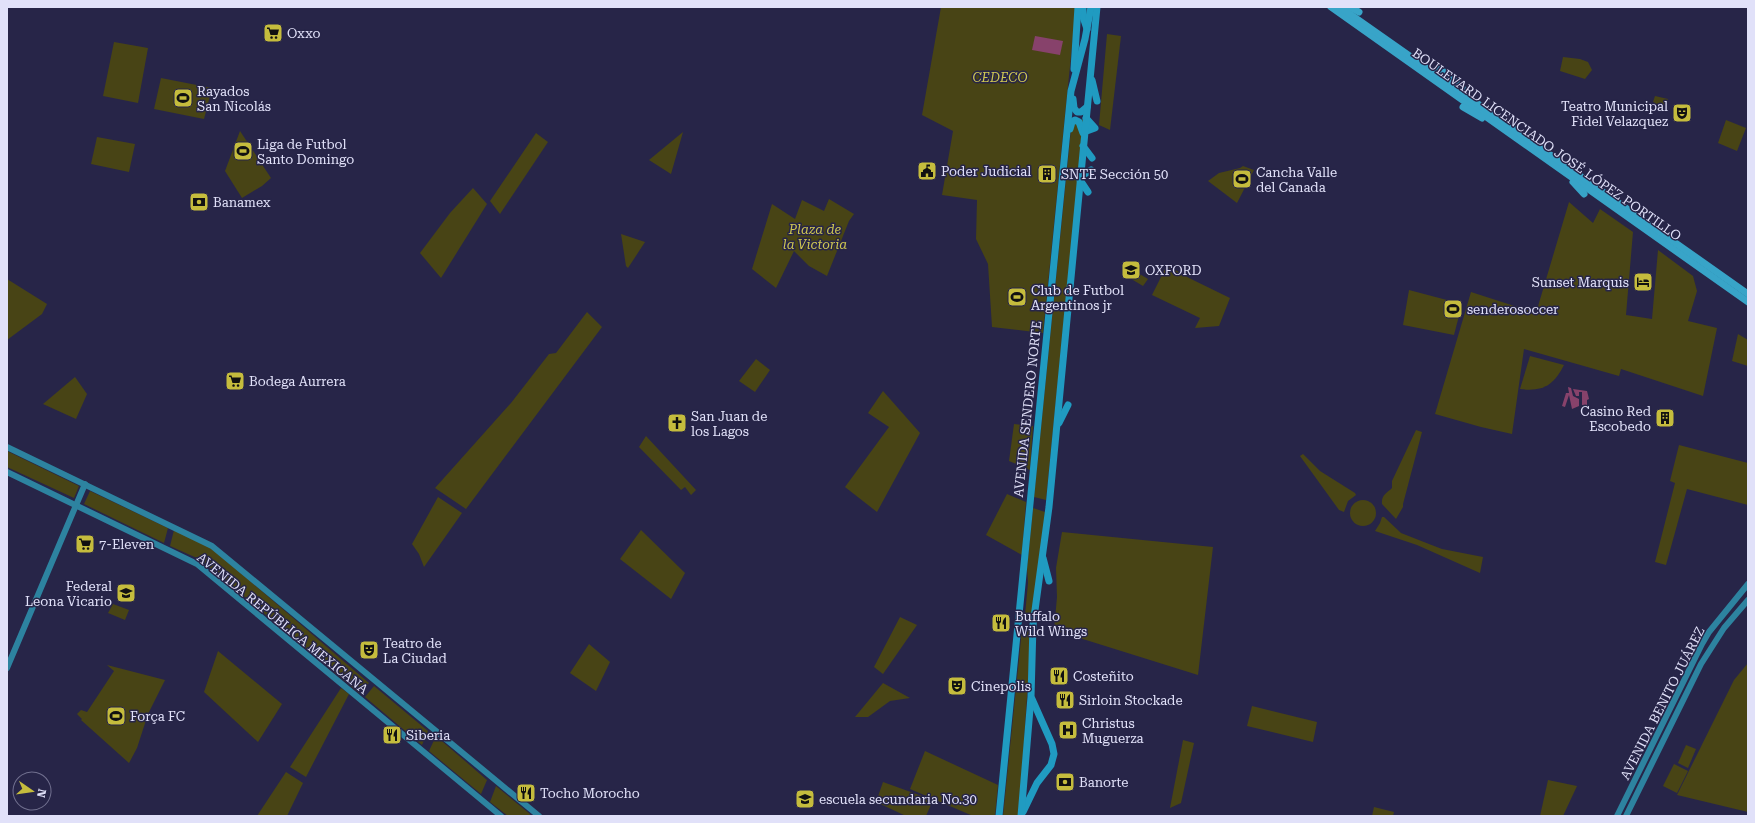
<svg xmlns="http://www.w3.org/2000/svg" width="1755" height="823" viewBox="0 0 1755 823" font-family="'Roboto Serif',serif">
<rect width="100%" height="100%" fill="#272548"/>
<!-- green -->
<g fill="#484415">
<polygon points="941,7 1076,7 1043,333 992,327 988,264 976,239 977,200 942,195 953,131 922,115"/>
<polygon points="1107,34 1121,36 1110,130 1099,125"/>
<polygon points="114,42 148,48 138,103 103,96"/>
<polygon points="1563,57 1580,59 1588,62 1592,70 1585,79 1560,71"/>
<polygon points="161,78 212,88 204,119 154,109"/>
<polygon points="1655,96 1668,99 1664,109 1653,102"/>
<polygon points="1072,119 1084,120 1046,500 1034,497"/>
<polygon points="1726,120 1746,128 1737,151 1718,143"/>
<polygon points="240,131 271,178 262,186 242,198 225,171"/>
<polygon points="683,132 671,174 649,160"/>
<polygon points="536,133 548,142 500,214 490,201"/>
<polygon points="97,137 135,144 129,172 91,164"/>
<polygon points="1243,166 1254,170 1237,203 1208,181 1219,173 1240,168"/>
<polygon points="473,188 487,204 441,278 420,253 450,213"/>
<polygon points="829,199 854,214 849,221 827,276 809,266 794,251 776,288 752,269 772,204 795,219 802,200 824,211"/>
<polygon points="1569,202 1593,223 1600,209 1633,232 1626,315 1652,319 1658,250 1693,276 1697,291 1688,321 1717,328 1703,396 1621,369 1619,376 1524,349 1512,434 1481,427 1435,414 1471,292 1536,313"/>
<polygon points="621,234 645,242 628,268 626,266"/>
<polygon points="1167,265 1189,278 1230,298 1219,326 1195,328 1200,318 1152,295"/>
<polygon points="1133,270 1148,279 1143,286 1128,277"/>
<polygon points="7,279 47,304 42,314 7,340"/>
<polygon points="1409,290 1462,304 1454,335 1403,325"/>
<polygon points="587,312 602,327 466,509 435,488 511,403 549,354 556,353"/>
<polygon points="1738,334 1748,340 1748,366 1732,361"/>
<path d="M1530,356L1564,365C1554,385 1543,392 1520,389Z"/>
<polygon points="756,359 770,370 755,392 739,381"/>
<polygon points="75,377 87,394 76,419 43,404"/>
<polygon points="883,391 920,433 877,512 845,487 889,427 868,413"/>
<polygon points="1014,424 1033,426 1030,470 1009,461"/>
<path d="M1416,430L1422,432L1403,504V507L1396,519L1382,504C1381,495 1387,493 1392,488V481Z"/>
<polygon points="646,436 696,490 691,495 685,487 681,490 639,447"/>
<polygon points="1679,445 1748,463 1748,505 1687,489 1666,565 1655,562 1675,483 1670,481"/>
<polygon points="7,451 79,486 74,498 7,467"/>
<polygon points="1303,454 1320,471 1355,493 1356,495 1348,501 1344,512 1339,510 1300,456"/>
<polygon points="90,491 168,528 164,543 84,504"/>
<polygon points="1007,494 1026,502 1022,555 986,535"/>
<polygon points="438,497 462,513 424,567 419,554 412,544"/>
<circle cx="1363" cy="513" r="13"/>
<polygon points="1033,508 1045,512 1033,619 1025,615 1028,583 1027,567"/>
<polygon points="1382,517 1384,517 1401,533 1429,544 1442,549 1483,557 1480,573 1417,545 1375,531 1380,523"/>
<polygon points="174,530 209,546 369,683 359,693 199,559 170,546"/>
<polygon points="641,530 685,573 671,599 620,559"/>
<polygon points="1062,532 1213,547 1198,675 1054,630 1057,597 1056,568"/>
<polygon points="113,604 129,610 125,620 108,613"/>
<polygon points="900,617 917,625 883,674 874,667"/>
<polygon points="1022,629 1030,631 1029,667 1019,816 1003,816"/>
<polygon points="589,644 610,662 596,691 570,673"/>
<polygon points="218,651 282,704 258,742 204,692"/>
<polygon points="1748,663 1748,812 1677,795 1734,680"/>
<polygon points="107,665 165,680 148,714 137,748 129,763 81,720 82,719 77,714 81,710 87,712 114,671"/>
<polygon points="883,683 910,698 890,701 868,717 855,717"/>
<polygon points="374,686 428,731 422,745 365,697"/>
<polygon points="341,688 349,694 306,777 290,767"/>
<polygon points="1252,706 1317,722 1313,742 1247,726"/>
<polygon points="436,736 487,780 481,794 429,751"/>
<polygon points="1183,740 1194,743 1181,803 1170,808"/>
<polygon points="1686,745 1696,749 1688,768 1678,763"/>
<polygon points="925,751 998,785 995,816 973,816 910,789"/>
<polygon points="1674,764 1688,771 1677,793 1663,786"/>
<polygon points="286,772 303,783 287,816 257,816"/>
<polygon points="1548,780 1577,786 1563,816 1540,816"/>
<polygon points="883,782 933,800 926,816 906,816 876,802"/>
<polygon points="496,786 530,814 529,816 508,816 490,802"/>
<polygon points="1374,807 1394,812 1393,816 1372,816"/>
</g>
<!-- water -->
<g fill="#87426b">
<polygon points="1035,36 1063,41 1060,55 1032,50"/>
<polygon points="1568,387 1571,388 1573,396 1579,399 1579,406 1572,409 1569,395 1565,407 1562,406 1566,393 1569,393"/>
<polygon points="1573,389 1587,391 1589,399 1587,400 1587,405 1582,405 1582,392 1579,392 1579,396 1576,396"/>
</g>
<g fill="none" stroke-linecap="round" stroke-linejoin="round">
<!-- secondary -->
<g stroke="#2d83a0" stroke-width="6">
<polyline points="7,447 212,546 539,816"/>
<polyline points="7,472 197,564 501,816"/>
<polyline points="7,668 85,484"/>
<polyline points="1617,816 1702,644 1709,632 1748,584"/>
<polyline points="1626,816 1701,664 1724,628 1748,600"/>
</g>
<!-- primary -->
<g stroke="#209bc1" stroke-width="7">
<polyline points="1083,7 1083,17 1087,29"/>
<polyline points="1074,69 1078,7"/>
<polyline points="1092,80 1097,101"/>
<polyline points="1073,99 1074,108 1077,112 1081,112 1087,107"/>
<polyline points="1070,129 1072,122 1075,120 1079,122 1083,133"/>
<polyline points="1084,132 1095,128 1086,118"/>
<polyline points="1083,146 1092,158"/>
<polyline points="1080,177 1091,170"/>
<polyline points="1080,180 1088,192"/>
<polyline points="1059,423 1068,405"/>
<polyline points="1043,558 1049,581"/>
<polyline points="1023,812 1037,783 1051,765 1054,754 1052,744 1032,699"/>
<polyline points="999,816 1071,91 1085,39 1091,7"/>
<polyline points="1021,816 1031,697 1033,625 1049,507 1097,7"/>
</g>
<!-- trunk -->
<g stroke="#38a4c8" stroke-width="7">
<polyline points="1331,7 1748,302"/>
<polyline points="1340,7 1748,294"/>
<polyline points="1350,7 1359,12"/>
<polyline points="1439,68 1462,88"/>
<polyline points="1463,107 1482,118"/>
<polyline points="1573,182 1584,194"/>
</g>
</g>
<!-- icons -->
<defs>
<symbol id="supermarket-square" viewBox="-11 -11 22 22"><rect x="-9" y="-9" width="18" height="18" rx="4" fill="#c5bc3d" stroke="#272548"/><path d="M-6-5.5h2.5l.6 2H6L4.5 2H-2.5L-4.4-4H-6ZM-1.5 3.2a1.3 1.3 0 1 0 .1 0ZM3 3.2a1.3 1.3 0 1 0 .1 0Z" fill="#111"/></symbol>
<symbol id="stadium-square" viewBox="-11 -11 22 22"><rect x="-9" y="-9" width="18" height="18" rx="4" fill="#c5bc3d" stroke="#272548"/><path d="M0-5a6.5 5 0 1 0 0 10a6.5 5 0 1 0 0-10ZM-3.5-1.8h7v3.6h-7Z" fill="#111"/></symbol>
<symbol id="theatre-square" viewBox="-11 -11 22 22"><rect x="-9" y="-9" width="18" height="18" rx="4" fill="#c5bc3d" stroke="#272548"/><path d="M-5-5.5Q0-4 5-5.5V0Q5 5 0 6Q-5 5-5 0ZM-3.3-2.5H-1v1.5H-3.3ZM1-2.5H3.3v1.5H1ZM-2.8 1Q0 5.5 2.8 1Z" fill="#111"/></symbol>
<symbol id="civic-square" viewBox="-11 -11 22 22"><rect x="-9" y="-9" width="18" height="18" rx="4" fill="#c5bc3d" stroke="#272548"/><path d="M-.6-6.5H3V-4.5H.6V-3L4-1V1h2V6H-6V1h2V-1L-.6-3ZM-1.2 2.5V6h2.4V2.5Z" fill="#111"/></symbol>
<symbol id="building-square" viewBox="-11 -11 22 22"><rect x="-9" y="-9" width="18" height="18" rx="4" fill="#c5bc3d" stroke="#272548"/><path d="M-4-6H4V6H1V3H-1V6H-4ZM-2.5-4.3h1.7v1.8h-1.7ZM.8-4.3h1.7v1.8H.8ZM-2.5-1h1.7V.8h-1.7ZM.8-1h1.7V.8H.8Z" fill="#111"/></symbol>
<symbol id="bank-square" viewBox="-11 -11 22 22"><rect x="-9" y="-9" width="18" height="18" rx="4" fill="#c5bc3d" stroke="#272548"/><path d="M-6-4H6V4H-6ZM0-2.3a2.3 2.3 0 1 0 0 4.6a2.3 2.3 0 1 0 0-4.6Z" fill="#111"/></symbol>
<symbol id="school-square" viewBox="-11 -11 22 22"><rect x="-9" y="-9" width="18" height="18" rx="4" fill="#c5bc3d" stroke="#272548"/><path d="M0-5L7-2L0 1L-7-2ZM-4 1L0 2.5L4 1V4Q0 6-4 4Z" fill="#111"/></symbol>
<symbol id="hotel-square" viewBox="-11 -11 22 22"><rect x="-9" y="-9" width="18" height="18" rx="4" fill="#c5bc3d" stroke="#272548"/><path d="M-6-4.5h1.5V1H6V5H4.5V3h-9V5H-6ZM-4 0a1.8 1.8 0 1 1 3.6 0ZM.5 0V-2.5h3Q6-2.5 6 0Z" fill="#111"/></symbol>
<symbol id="church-square" viewBox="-11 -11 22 22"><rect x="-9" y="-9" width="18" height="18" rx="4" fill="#c5bc3d" stroke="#272548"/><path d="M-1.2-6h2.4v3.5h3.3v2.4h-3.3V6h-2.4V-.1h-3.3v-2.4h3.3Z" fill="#111"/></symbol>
<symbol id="restaurant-square" viewBox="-11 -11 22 22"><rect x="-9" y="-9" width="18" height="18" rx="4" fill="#c5bc3d" stroke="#272548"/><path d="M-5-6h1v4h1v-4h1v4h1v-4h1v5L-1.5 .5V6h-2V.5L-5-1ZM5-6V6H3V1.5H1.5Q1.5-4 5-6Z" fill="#111"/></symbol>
<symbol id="hospital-square" viewBox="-11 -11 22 22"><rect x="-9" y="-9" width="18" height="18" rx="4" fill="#c5bc3d" stroke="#272548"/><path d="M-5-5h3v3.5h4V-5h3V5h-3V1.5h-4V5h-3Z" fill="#111"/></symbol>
</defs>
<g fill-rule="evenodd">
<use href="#supermarket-square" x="262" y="22" width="22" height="22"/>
<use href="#stadium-square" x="172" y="87" width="22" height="22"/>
<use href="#theatre-square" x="1671" y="102" width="22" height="22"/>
<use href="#stadium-square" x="232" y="140" width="22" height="22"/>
<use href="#civic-square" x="916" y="160" width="22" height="22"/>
<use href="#building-square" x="1036" y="163" width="22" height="22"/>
<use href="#stadium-square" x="1231" y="168" width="22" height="22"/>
<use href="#bank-square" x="188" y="191" width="22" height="22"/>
<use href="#school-square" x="1120" y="259" width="22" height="22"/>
<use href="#hotel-square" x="1632" y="271" width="22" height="22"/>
<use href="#stadium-square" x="1006" y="286" width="22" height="22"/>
<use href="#stadium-square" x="1442" y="298" width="22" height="22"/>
<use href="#supermarket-square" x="224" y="370" width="22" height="22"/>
<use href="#building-square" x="1654" y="407" width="22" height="22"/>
<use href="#church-square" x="666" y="412" width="22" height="22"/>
<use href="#supermarket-square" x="74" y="533" width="22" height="22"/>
<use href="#school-square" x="115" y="582" width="22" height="22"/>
<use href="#restaurant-square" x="990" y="612" width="22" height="22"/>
<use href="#theatre-square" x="358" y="639" width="22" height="22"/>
<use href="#restaurant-square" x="1048" y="665" width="22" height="22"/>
<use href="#theatre-square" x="946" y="675" width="22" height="22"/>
<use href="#restaurant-square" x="1054" y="689" width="22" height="22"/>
<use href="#stadium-square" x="105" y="705" width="22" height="22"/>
<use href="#hospital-square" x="1057" y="719" width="22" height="22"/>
<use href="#restaurant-square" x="381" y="724" width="22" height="22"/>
<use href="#bank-square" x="1054" y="771" width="22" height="22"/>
<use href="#restaurant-square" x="515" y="782" width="22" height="22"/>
<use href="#school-square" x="794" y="788" width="22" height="22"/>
</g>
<g text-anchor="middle" stroke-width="3" stroke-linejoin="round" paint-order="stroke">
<!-- poi labels -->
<g font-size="13" fill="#e1e1f9" stroke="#272548" text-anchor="start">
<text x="287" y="38">Oxxo</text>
<text x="197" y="96">Rayados<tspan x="197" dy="15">San Nicolás</tspan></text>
<text x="1668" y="111" text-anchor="end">Teatro Municipal<tspan x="1668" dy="15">Fidel Velazquez</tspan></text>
<text x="257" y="149">Liga de Futbol<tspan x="257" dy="15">Santo Domingo</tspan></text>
<text x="941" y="176">Poder Judicial</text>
<text x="1256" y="177">Cancha Valle<tspan x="1256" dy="15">del Canada</tspan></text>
<text x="1061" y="179">SNTE Sección 50</text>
<text x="213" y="207">Banamex</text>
<text x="1145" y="275">OXFORD</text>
<text x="1629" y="287" text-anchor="end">Sunset Marquis</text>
<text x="1031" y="295">Club de Futbol<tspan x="1031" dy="15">Argentinos jr</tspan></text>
<text x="1467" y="314">senderosoccer</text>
<text x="249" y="386">Bodega Aurrera</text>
<text x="1651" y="416" text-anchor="end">Casino Red<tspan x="1651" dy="15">Escobedo</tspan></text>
<text x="691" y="421">San Juan de<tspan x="691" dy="15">los Lagos</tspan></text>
<text x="99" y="549">7-Eleven</text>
<text x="112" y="591" text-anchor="end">Federal<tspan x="112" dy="15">Leona Vicario</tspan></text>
<text x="1015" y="621">Buffalo<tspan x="1015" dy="15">Wild Wings</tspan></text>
<text x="383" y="648">Teatro de<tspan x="383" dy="15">La Ciudad</tspan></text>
<text x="1073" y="681">Costeñito</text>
<text x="971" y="691">Cinepolis</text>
<text x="1079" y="705">Sirloin Stockade</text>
<text x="130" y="721">Força FC</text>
<text x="1082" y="728">Christus<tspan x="1082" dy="15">Muguerza</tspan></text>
<text x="406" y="740">Siberia</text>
<text x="1079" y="787">Banorte</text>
<text x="540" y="798">Tocho Morocho</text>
<text x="819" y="804">escuela secundaria No.30</text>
</g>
<!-- park labels -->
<g font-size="13" font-style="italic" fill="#cfc751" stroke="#272548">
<text x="1000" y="82">CEDECO</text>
<text x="815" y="234">Plaza de<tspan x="815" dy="15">la Victoria</tspan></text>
</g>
<!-- street labels -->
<g font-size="13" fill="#e1e1f9" stroke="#272548">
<text transform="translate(1547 144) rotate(35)" y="5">BOULEVARD LICENCIADO JOSÉ LÓPEZ PORTILLO</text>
<text transform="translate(1027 409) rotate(-84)" y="5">AVENIDA SENDERO NORTE</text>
<text transform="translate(283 623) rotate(39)" y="5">AVENIDA REPÚBLICA MEXICANA</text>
<text transform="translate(1662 703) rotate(-63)" y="5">AVENIDA BENITO JUÁREZ</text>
</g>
</g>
<!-- border -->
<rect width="1755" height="823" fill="none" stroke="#e1e1f9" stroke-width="16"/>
<!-- north arrow -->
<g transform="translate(32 791) rotate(103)"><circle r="19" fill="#272548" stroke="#71708f"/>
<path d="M0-3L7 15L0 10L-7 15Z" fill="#c5bc3d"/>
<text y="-6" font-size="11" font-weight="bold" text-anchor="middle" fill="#e1e1f9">N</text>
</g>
</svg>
